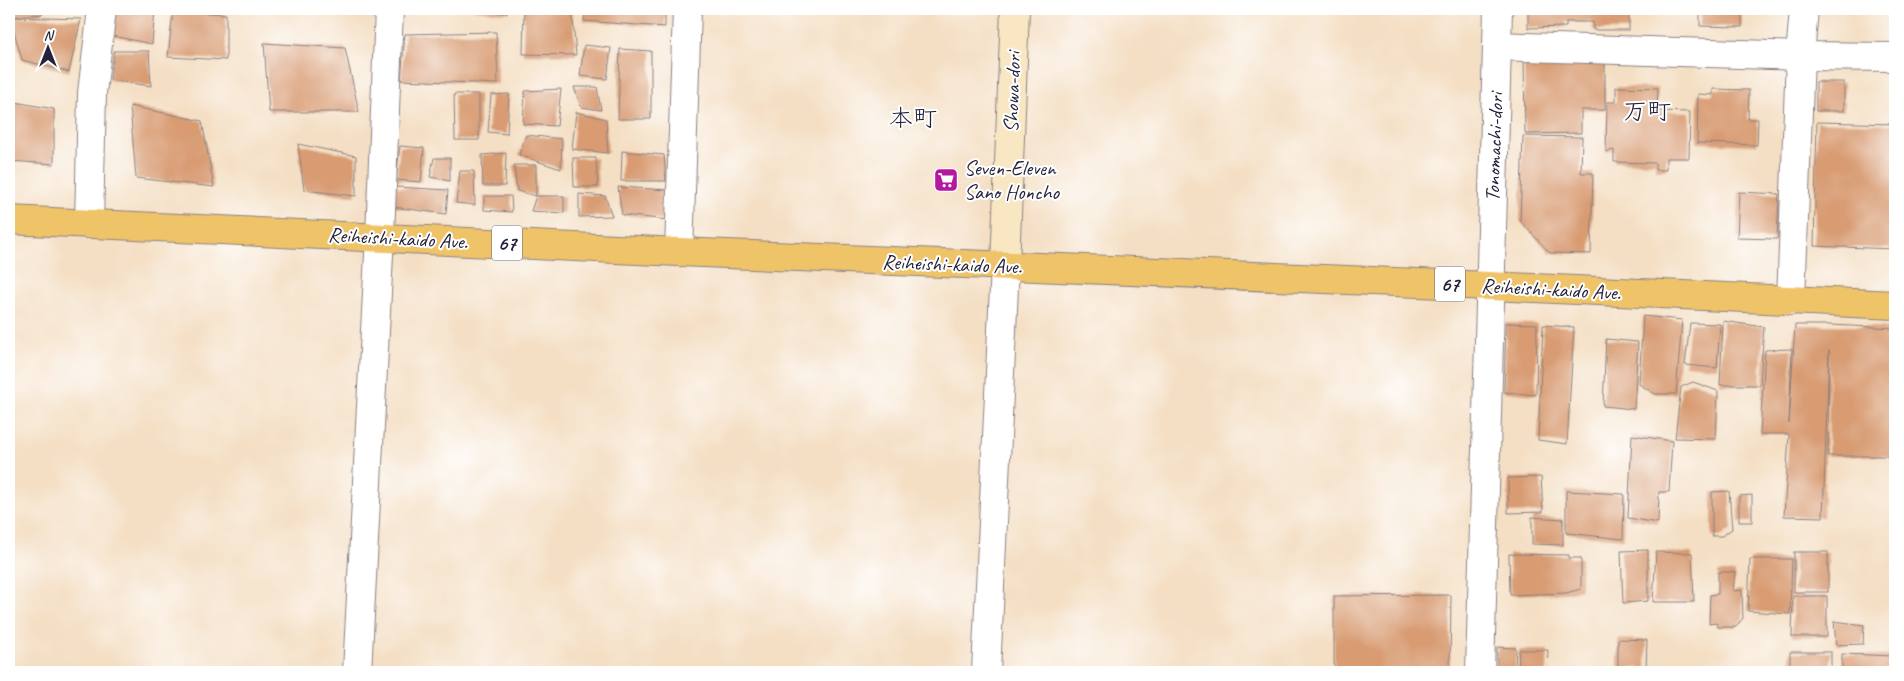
<svg xmlns="http://www.w3.org/2000/svg" width="1904" height="681" viewBox="0 0 1904 681" font-family="Caveat,'Klee One',sans-serif">
<rect width="100%" height="100%" fill="#fff"/>
<filter id="ink" filterUnits="userSpaceOnUse"><feTurbulence type="fractalNoise" baseFrequency=".02" numOctaves="2"/><feDisplacementMap in="SourceGraphic" scale="10" xChannelSelector="R" yChannelSelector="G"/><feConvolveMatrix kernelMatrix="1 2 1 2 8 2 1 2 1" color-interpolation-filters="sRGB"/></filter>
<filter id="wash" filterUnits="userSpaceOnUse"><feTurbulence type="fractalNoise" baseFrequency=".0096" numOctaves="4" result="noise"/><feDisplacementMap in="SourceGraphic" scale="20" xChannelSelector="R" yChannelSelector="G"/><feGaussianBlur stdDeviation="1.12" result="paint"/><feColorMatrix in="noise" values="0 0 0 0 0 0 0 0 0 0 0 0 0 0 0 0 0 1.4 0 .05"/><feComposite in="paint" operator="in"/></filter>
<g filter="url(#wash)">
<rect width="100%" height="100%" fill="#f4dfc4"/>
<g id="blocks">
<!-- building -->
<g fill="#d89b72">
<polygon points="9,9 43,9 43,14 9,17"/>
<polygon points="116,9 155,9 152,44 113,36"/>
<polygon points="474,9 507,9 507,13 473,10"/>
<polygon points="524,9 572,9 576,55 523,54"/>
<polygon points="585,9 665,9 665,27 584,21"/>
<polygon points="1528,9 1629,9 1629,30 1593,30 1593,22 1566,22 1566,27 1528,28"/>
<polygon points="1700,9 1742,9 1742,27 1700,26"/>
<polygon points="173,11 226,14 226,60 168,57"/>
<polygon points="10,17 81,19 69,72 22,60"/>
<polygon points="496,32 498,84 401,80 405,34"/>
<polygon points="264,43 345,48 359,112 269,112"/>
<polygon points="584,45 611,48 607,79 580,76"/>
<polygon points="620,49 651,51 651,119 618,119"/>
<polygon points="114,51 149,51 151,86 110,80"/>
<polygon points="1524,58 1605,58 1605,110 1581,110 1581,133 1525,134"/>
<rect x="1816" y="82" width="28" height="29"/>
<polygon points="574,87 597,87 601,110 581,107"/>
<polygon points="1616,87 1658,88 1657,111 1690,112 1689,158 1666,158 1666,170 1655,170 1655,163 1614,162 1614,150 1606,152 1607,102 1616,102"/>
<polygon points="561,89 557,126 523,124 525,91"/>
<polygon points="1713,89 1749,90 1748,119 1758,119 1757,145 1697,143 1698,94 1713,95"/>
<polygon points="454,94 479,94 479,140 455,140"/>
<polygon points="509,94 507,134 488,132 491,95"/>
<polygon points="9,101 54,109 54,164 9,161"/>
<polygon points="130,106 202,121 214,187 136,178"/>
<polygon points="576,112 606,119 608,153 572,149"/>
<polygon points="1817,122 1895,124 1895,249 1814,246"/>
<polygon points="526,135 562,139 561,169 519,155"/>
<polygon points="1523,136 1582,137 1581,173 1593,173 1591,254 1550,253 1520,221"/>
<polygon points="298,144 356,156 356,196 304,190"/>
<polygon points="400,146 424,148 421,182 396,180"/>
<polygon points="622,151 664,155 666,181 621,181"/>
<polygon points="506,153 505,186 483,186 482,155"/>
<polygon points="434,158 450,158 450,181 430,177"/>
<polygon points="573,158 596,158 598,187 574,187"/>
<polygon points="514,165 536,165 536,196 517,191"/>
<polygon points="460,171 474,171 475,205 456,203"/>
<polygon points="396,187 448,190 446,214 393,207"/>
<polygon points="618,187 668,190 668,220 622,215"/>
<polygon points="1739,192 1779,194 1777,239 1737,238"/>
<polygon points="579,194 605,196 612,216 579,217"/>
<polygon points="484,196 511,196 512,212 484,210"/>
<polygon points="536,196 564,196 564,213 531,211"/>
<polygon points="1643,316 1682,320 1676,394 1655,394 1639,384"/>
<polygon points="1723,321 1764,327 1760,385 1720,385"/>
<polygon points="1506,323 1537,324 1536,395 1504,392"/>
<polygon points="1690,323 1720,324 1717,368 1685,365"/>
<polygon points="1543,325 1574,327 1567,444 1538,440"/>
<polygon points="1795,325 1830,325 1895,328 1895,456 1828,456 1829,350 1823,517 1784,516 1789,434 1760,434 1765,350 1792,349 1789,424"/>
<polygon points="1606,339 1638,342 1634,409 1603,406"/>
<polygon points="1693,382 1718,391 1716,439 1675,438 1681,387"/>
<polygon points="1632,435 1672,441 1669,492 1659,492 1658,523 1628,518"/>
<polygon points="1541,477 1543,512 1508,513 1508,478"/>
<polygon points="1566,491 1624,494 1623,539 1566,533"/>
<polygon points="1729,491 1732,529 1722,536 1712,536 1712,492"/>
<polygon points="1752,495 1752,522 1739,522 1739,496"/>
<polygon points="1532,517 1563,519 1563,545 1532,544"/>
<polygon points="1648,550 1648,601 1623,603 1621,551"/>
<polygon points="1656,552 1692,553 1694,602 1653,602"/>
<rect x="1794" y="552" width="34" height="40"/>
<polygon points="1509,554 1569,555 1569,558 1581,558 1581,589 1566,593 1510,595"/>
<polygon points="1750,559 1792,559 1790,614 1748,611"/>
<polygon points="1718,572 1735,572 1733,591 1742,590 1743,618 1736,627 1718,627 1716,623 1709,624 1710,595 1718,594"/>
<polygon points="1451,595 1450,672 1334,672 1334,596"/>
<polygon points="1793,596 1827,596 1827,637 1792,637"/>
<polygon points="1834,621 1864,625 1863,644 1836,645"/>
<polygon points="1618,639 1647,640 1646,668 1618,668"/>
<polygon points="1497,647 1516,648 1515,672 1497,672"/>
<polygon points="1519,650 1548,650 1547,672 1518,672"/>
<rect x="1790" y="652" width="41" height="20"/>
<polygon points="1842,654 1895,656 1895,672 1842,672"/>
</g>
</g>
</g>
<g filter="url(#ink)">
<use href="#blocks" fill-opacity="0" stroke="#8b8080" stroke-width="1"/>
<g fill="none" stroke-linecap="round" stroke-linejoin="round">
<defs>
<g id="minor">
<polyline points="1497,46 1800,56 1895,57"/>
<polyline points="89,224 92,93 102,9"/>
<polyline points="679,252 687,9"/>
<polyline points="1791,301 1800,56 1804,9"/>
<polyline points="357,672 380,236 389,9"/>
</g>
<g id="tertiary">
<polyline points="986,672 1005,266"/>
<polyline points="1480,672 1498,9"/>
</g>
<polyline id="secondary" points="1005,266 1015,9"/>
<polyline id="primary" points="9,220 679,252 1490,286 1895,305"/>
</defs>
<!-- minor casing -->
<use href="#minor" stroke="#8b8080" stroke-width="30"/>
<!-- tertiary casing -->
<use href="#tertiary" stroke="#8b8080" stroke-width="30"/>
<!-- secondary casing -->
<use href="#secondary" stroke="#8b8080" stroke-width="30"/>
<!-- primary casing -->
<use href="#primary" stroke="#8b8080" stroke-width="30"/>
<!-- minor -->
<use href="#minor" stroke="#fff" stroke-width="28"/>
<!-- tertiary -->
<use href="#tertiary" stroke="#fff" stroke-width="28"/>
<!-- secondary -->
<use href="#secondary" stroke="#f9e7c3" stroke-width="28"/>
<!-- primary -->
<use href="#primary" stroke="#efc469" stroke-width="28"/>
</g>
</g>
<!-- icons -->
<defs>
<symbol id="supermarket-square" viewBox="-11 -11 22 22"><rect x="-9" y="-9" width="18" height="18" rx="4" fill="#b5179e" stroke="#fff"/><path d="M-6-5.5h2.5l.6 2H6L4.5 2H-2.5L-4.4-4H-6ZM-1.5 3.2a1.3 1.3 0 1 0 .1 0ZM3 3.2a1.3 1.3 0 1 0 .1 0Z" fill="#fff"/></symbol>
</defs>
<g fill-rule="evenodd">
<use href="#supermarket-square" x="932" y="166" width="28" height="28"/>
</g>
<g text-anchor="middle" stroke-width="4" stroke-linejoin="round" paint-order="stroke">
<!-- shield labels -->
<g fill="#fff" stroke="#646476" stroke-width="1">
<rect x="492" y="225.5" width="30" height="35" rx="4"/>
<rect x="1435" y="266.5" width="30" height="35" rx="4"/>
</g>
<g font-size="20" font-weight="bold" fill="#22223b">
<text x="507" y="250">67</text>
<text x="1450" y="291">67</text>
</g>
<!-- street labels -->
<g font-size="21" fill="#22223b" stroke="#fff">
<text transform="translate(1012 92) rotate(-88)" y="7">Showa-dori</text>
<text transform="translate(1494 147) rotate(-88)" y="7">Tonomachi-dori</text>
<text transform="translate(398 238) rotate(3)" y="7">Reiheishi-kaido Ave.</text>
<text transform="translate(952 264) rotate(2)" y="7">Reiheishi-kaido Ave.</text>
<text transform="translate(1551 289) rotate(3)" y="7">Reiheishi-kaido Ave.</text>
</g>
<!-- poi labels -->
<g font-size="21" fill="#22223b" stroke="#fff" text-anchor="start">
<text x="964" y="175">Seven-Eleven<tspan x="964" dy="24">Sano Honcho</tspan></text>
</g>
<!-- quarter labels -->
<g font-size="24" fill="#22223b" stroke="#fff">
<text x="1647" y="119">万町</text>
<text x="913" y="126">本町</text>
</g>
</g>
<!-- margin -->
<rect width="1904" height="681" fill="none" stroke="#fff" stroke-width="30"/>
<!-- north arrow -->
<g transform="translate(48 48)" stroke="#ffffff" stroke-width="4" paint-order="stroke">
<path d="M0-4L9 19L0 12L-9 19Z" fill="#22223b"/>
<text y="-8" font-size="14" font-weight="bold" text-anchor="middle" fill="#22223b">N</text>
</g>
</svg>
